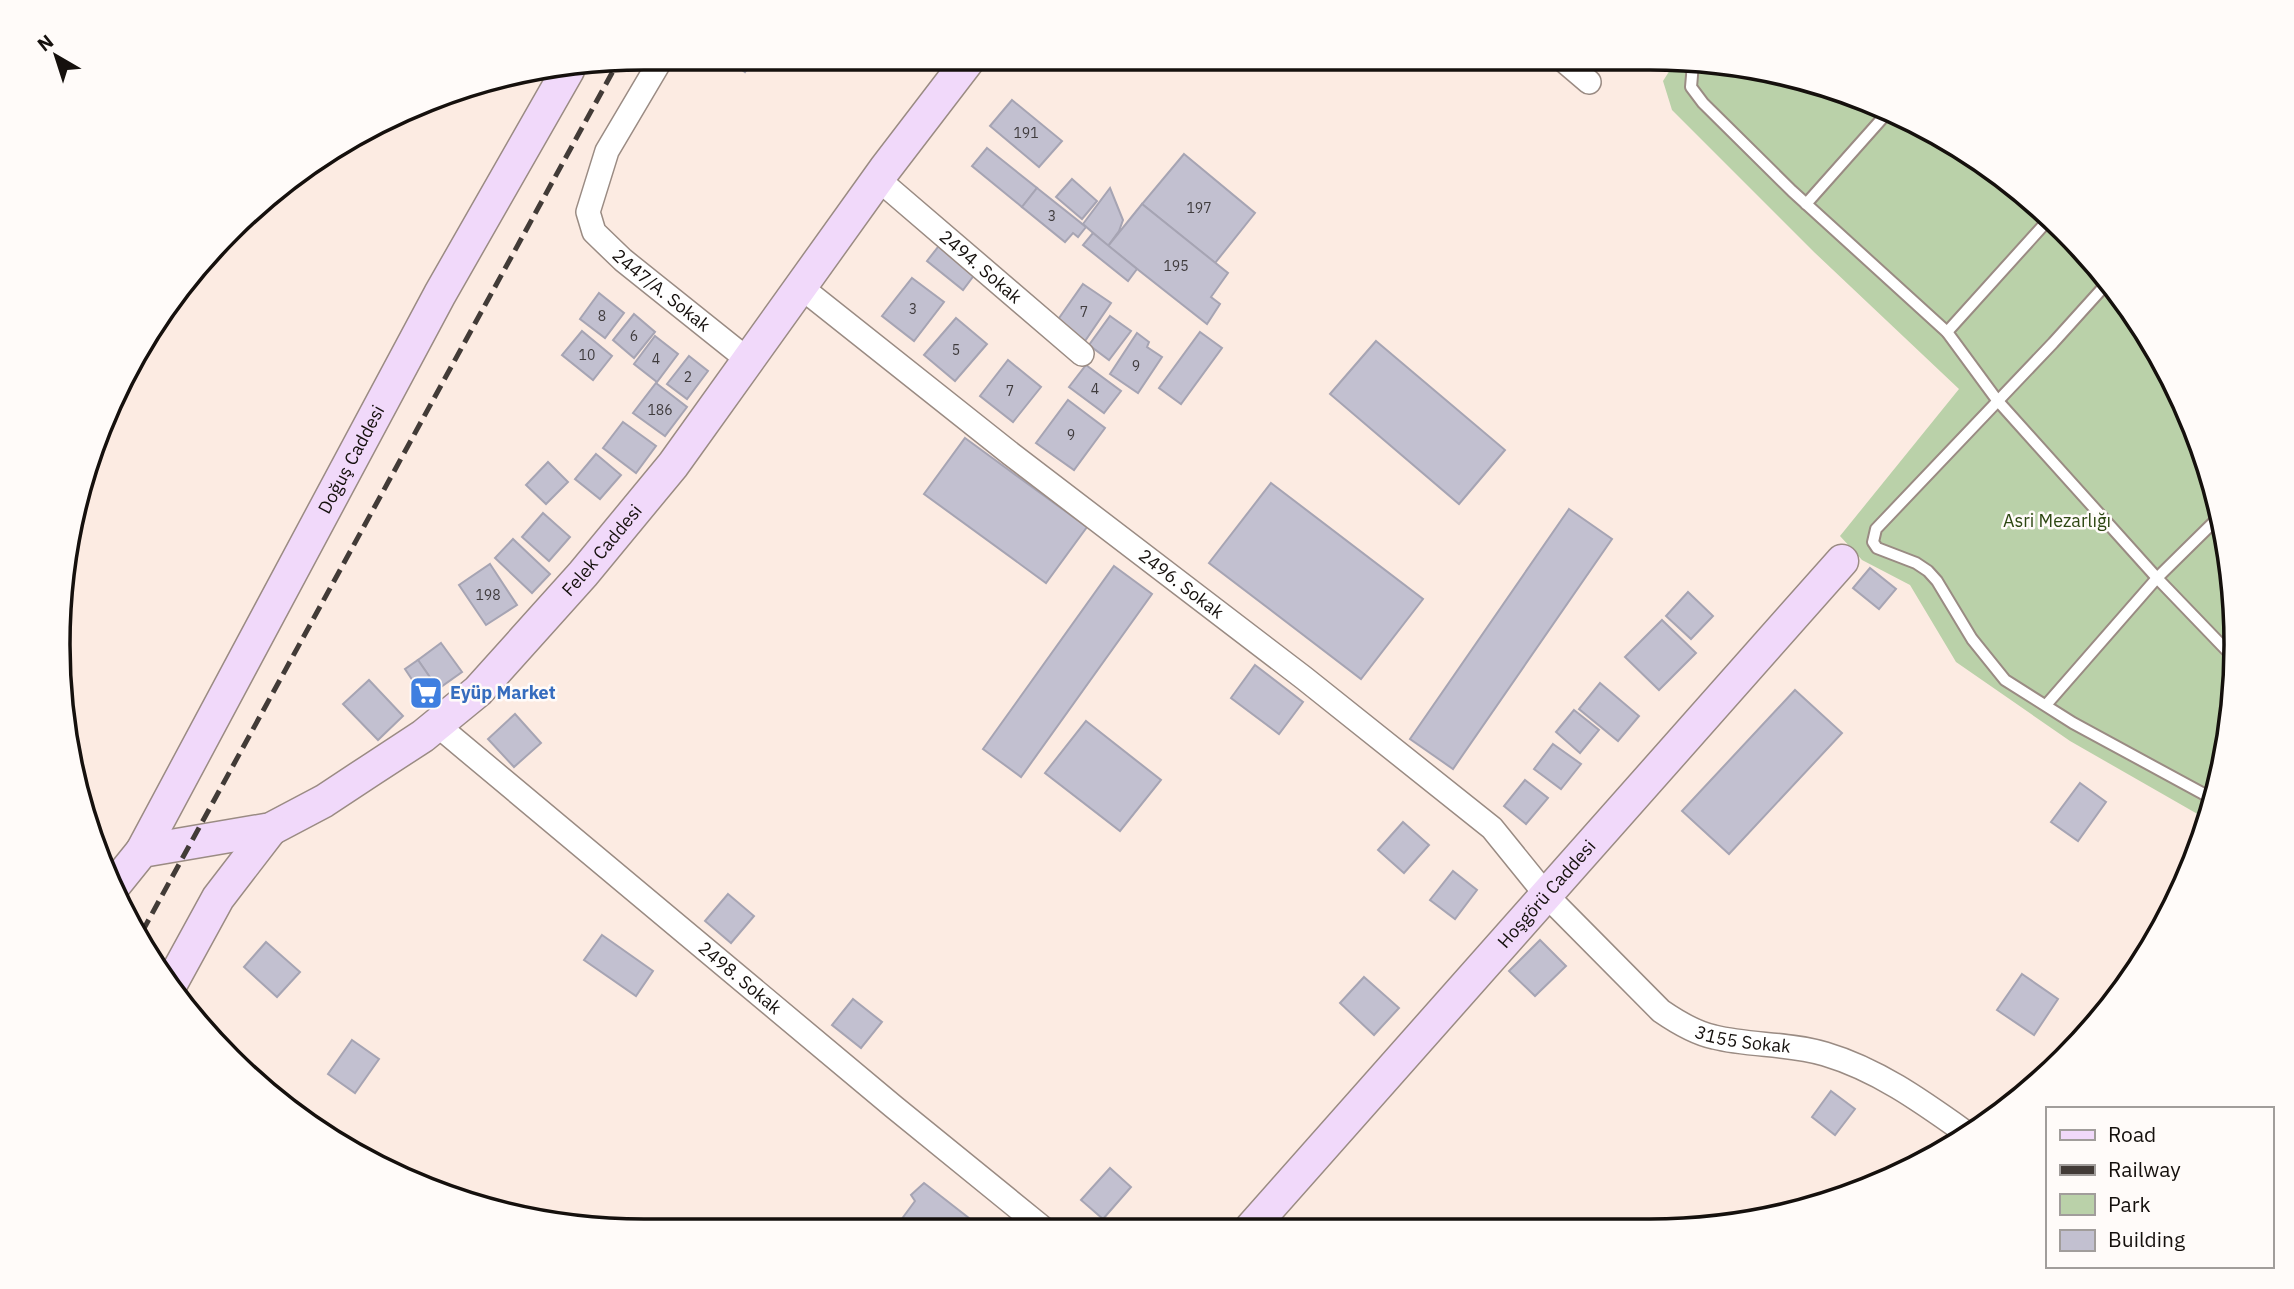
<svg xmlns="http://www.w3.org/2000/svg" width="2294" height="1289" viewBox="0 0 2294 1289" font-family="'IBM Plex Sans',sans-serif">
<rect width="100%" height="100%" fill="#fcebe2"/>
<!-- green -->
<polygon fill="#bad1a9" points="1677,59 1802,78 1943,137 2037,204 2115,288 2176,385 2216,493 2235,607 2231,721 2208,820 2070,741 1956,662 1910,585 1862,560 1840,536 1959,389 1814,252 1672,110 1663,81"/>
<!-- building -->
<g fill="#c2c0d0" stroke="#a6a4b3" stroke-width="2">
<polygon points="725,58 755,58 745,72"/>
<polygon points="1012,100 1062,141 1039,167 990,126"/>
<polygon points="987,148 1037,188 1022,207 972,166"/>
<polygon points="1184,154 1255,213 1215,263 1142,204"/>
<polygon points="1072,179 1097,201 1082,219 1056,197"/>
<polygon points="1037,188 1086,227 1078,237 1073,233 1065,242 1022,207"/>
<polygon points="1110,188 1123,220 1119,231 1108,246 1083,224"/>
<polygon points="1142,204 1228,273 1211,297 1220,304 1207,324 1108,246"/>
<polygon points="1093,233 1137,269 1128,281 1083,245"/>
<polygon points="942,242 978,270 963,290 927,261"/>
<polygon points="912,278 944,302 914,341 882,316"/>
<polygon points="1083,284 1111,303 1085,341 1057,321"/>
<polygon points="599,293 624,313 605,338 580,319"/>
<polygon points="634,314 655,332 634,358 613,340"/>
<polygon points="1110,316 1131,331 1109,360 1089,345"/>
<polygon points="956,318 987,344 955,381 924,355"/>
<polygon points="582,331 612,356 593,380 562,355"/>
<polygon points="1200,332 1222,348 1181,404 1159,388"/>
<polygon points="1137,333 1149,342 1147,347 1162,357 1138,393 1110,374"/>
<polygon points="655,336 678,354 657,382 634,364"/>
<polygon points="1376,341 1505,450 1459,504 1330,394"/>
<polygon points="689,356 708,371 687,399 667,384"/>
<polygon points="1008,360 1041,387 1013,422 980,396"/>
<polygon points="1086,365 1121,391 1104,413 1069,387"/>
<polygon points="656,383 687,407 665,436 633,413"/>
<polygon points="1068,400 1105,428 1074,470 1036,443"/>
<polygon points="623,422 656,446 636,473 603,448"/>
<polygon points="965,438 1087,527 1046,583 924,494"/>
<polygon points="596,454 621,475 600,499 575,479"/>
<polygon points="548,462 568,482 546,504 526,485"/>
<polygon points="1271,483 1423,599 1361,679 1209,563"/>
<polygon points="1569,509 1612,539 1453,769 1410,739"/>
<polygon points="543,513 570,537 549,561 522,537"/>
<polygon points="513,539 550,574 532,593 495,558"/>
<polygon points="490,564 517,605 486,625 459,585"/>
<polygon points="1114,566 1152,594 1021,777 983,749"/>
<polygon points="1870,568 1896,589 1879,609 1853,588"/>
<polygon points="1688,592 1713,616 1691,639 1666,616"/>
<polygon points="1662,620 1696,653 1659,690 1625,657"/>
<polygon points="441,643 462,672 438,689 418,660"/>
<polygon points="418,660 438,689 425,699 405,669"/>
<polygon points="1255,665 1303,702 1279,734 1231,698"/>
<polygon points="369,680 403,716 378,740 343,704"/>
<polygon points="1600,683 1639,716 1618,741 1579,709"/>
<polygon points="1795,690 1842,733 1729,854 1682,811"/>
<polygon points="1574,710 1599,730 1580,753 1556,732"/>
<polygon points="515,714 541,743 514,767 488,739"/>
<polygon points="1086,721 1161,780 1120,831 1045,773"/>
<polygon points="1553,744 1581,764 1561,789 1534,769"/>
<polygon points="1525,780 1548,798 1526,824 1504,806"/>
<polygon points="2080,783 2106,802 2078,841 2051,822"/>
<polygon points="1403,822 1429,845 1404,873 1378,850"/>
<polygon points="1453,871 1477,890 1455,919 1430,900"/>
<polygon points="728,894 754,916 731,943 705,921"/>
<polygon points="602,935 653,971 636,996 584,960"/>
<polygon points="1540,940 1566,966 1535,996 1509,971"/>
<polygon points="266,942 300,972 277,997 244,967"/>
<polygon points="2022,974 2058,999 2034,1035 1997,1010"/>
<polygon points="1364,977 1399,1008 1374,1035 1340,1003"/>
<polygon points="853,999 882,1022 861,1048 832,1025"/>
<polygon points="352,1040 379,1059 355,1093 328,1074"/>
<polygon points="1831,1091 1855,1109 1835,1135 1812,1117"/>
<polygon points="1110,1168 1131,1187 1103,1219 1081,1200"/>
<polygon points="924,1183 983,1229 911,1229 901,1220 915,1201 911,1195"/>
</g>
<g fill="none" stroke-linecap="round" stroke-linejoin="round">
<defs>
<g id="lane">
<polyline points="1695,60 1693,64 1691,87 1703,103 1792,191 1947,332 1997,400 2157,578 2233,657"/>
<polyline points="1806,204 1887,113"/>
<polyline points="2109,281 2053,343 1876,529 1873,542 1877,548 1916,563 1928,571 1937,581 1972,639 2005,680 2073,723 2213,799"/>
<polyline points="1947,332 2050,218"/>
<polyline points="2046,705 2157,578 2220,516"/>
<polyline points="2206,796 2217,783"/>
</g>
<g id="street">
<path id="s1" d="M662,58L607,151L588,212L594,232L623,260L748,360"/>
<polyline points="1562,59 1589,82"/>
<path id="s2" d="M878,179L1082,354"/>
<path id="s3" d="M802,288L1011,454L1304,678L1492,828L1547,896L1661,1011C1677,1022 1695,1033 1714,1037C1750,1046 1788,1043 1825,1054C1879,1070 1924,1103 1969,1135"/>
<path id="s4" d="M436,724L894,1107L1044,1229"/>
</g>
<g id="secondary">
<path id="s5" d="M142,851L440,294L568,70"/>
<path id="s6" d="M113,887L142,851L271,829L324,801L371,770L423,736L478,691L583,574L673,465L885,169L970,58"/>
<polyline points="172,982 218,898 271,829"/>
<path id="s7" d="M1251,1228L1842,561"/>
</g>
</defs>
<!-- lane casing -->
<use href="#lane" stroke="#9a8b83" stroke-width="14"/>
<!-- street casing -->
<use href="#street" stroke="#9a8b83" stroke-width="26"/>
<!-- secondary casing -->
<use href="#secondary" stroke="#9a8b83" stroke-width="35"/>
<!-- lane -->
<use href="#lane" stroke="#fff" stroke-width="10"/>
<!-- street -->
<use href="#street" stroke="#fff" stroke-width="23"/>
<!-- secondary -->
<use href="#secondary" stroke="#f1d9fa" stroke-width="32"/>
<!-- rail -->
<polyline stroke="#423b37" stroke-width="5" stroke-dasharray="14 7" stroke-linecap="butt" points="142,932 618,62"/>
</g>
<!-- icons -->
<defs>
<symbol id="supermarket-square" viewBox="-11 -11 22 22"><rect x="-9" y="-9" width="18" height="18" rx="4" fill="#3f7fe0" stroke="#fffbf9"/><path d="M-6-5.5h2.5l.6 2H6L4.5 2H-2.5L-4.4-4H-6ZM-1.5 3.2a1.3 1.3 0 1 0 .1 0ZM3 3.2a1.3 1.3 0 1 0 .1 0Z" fill="#fff"/></symbol>
</defs>
<g fill-rule="evenodd">
<use href="#supermarket-square" x="407" y="674" width="38" height="38"/>
</g>
<g text-anchor="middle" stroke-width="5" stroke-linejoin="round" paint-order="stroke">
<!-- number labels -->
<g font-size="14" fill="#403c3e">
<text x="1026" y="138">191</text>
<text x="1199" y="213">197</text>
<text x="1052" y="221">3</text>
<text x="1176" y="271">195</text>
<text x="913" y="314">3</text>
<text x="1084" y="317">7</text>
<text x="602" y="321">8</text>
<text x="634" y="341">6</text>
<text x="956" y="355">5</text>
<text x="587" y="360">10</text>
<text x="656" y="364">4</text>
<text x="1136" y="371">9</text>
<text x="688" y="382">2</text>
<text x="1095" y="394">4</text>
<text x="1010" y="396">7</text>
<text x="660" y="415">186</text>
<text x="1071" y="440">9</text>
<text x="488" y="600">198</text>
</g>
<!-- street labels -->
<g font-size="18" fill="#15100d" stroke="#fffbf9">
<text dy="6" stroke="none"><textPath href="#s2" startOffset="135">2494. Sokak</textPath></text>
<text dy="6" stroke="none"><textPath href="#s1" startOffset="282">2447/A. Sokak</textPath></text>
<text dy="6" stroke="none"><textPath href="#s5" startOffset="444">Doğuş Caddesi</textPath></text>
<text dy="6" stroke="none"><textPath href="#s6" startOffset="614">Felek Caddesi</textPath></text>
<text dy="6" stroke="none"><textPath href="#s3" startOffset="481">2496. Sokak</textPath></text>
<text dy="6" stroke="none"><textPath href="#s7" startOffset="446">Hoşgörü Caddesi</textPath></text>
<text dy="6" stroke="none"><textPath href="#s4" startOffset="396">2498. Sokak</textPath></text>
<text dy="6" stroke="none"><textPath href="#s3" startOffset="1214">3155 Sokak</textPath></text>
</g>
<!-- park labels -->
<g font-size="18" fill="#2d4712" stroke="#fffbf9">
<text x="2057" y="527">Asri Mezarlığı</text>
</g>
<!-- shop labels -->
<g font-size="18" font-weight="bold" fill="#366cbe" stroke="#fffbf9" text-anchor="start">
<text x="450" y="699">Eyüp Market</text>
</g>
</g>
<!-- crop -->
<path d="M0 0H2294V1289H0ZM644 70H1650A574 574 0 0 1 2224 644V645A574 574 0 0 1 1650 1219H644A574 574 0 0 1 70 645V644A574 574 0 0 1 644 70Z" fill="#fffbf9" fill-rule="evenodd"/>
<path fill="none" stroke="#15100d" stroke-width="3.5" d="M644 70H1650A574 574 0 0 1 2224 644V645A574 574 0 0 1 1650 1219H644A574 574 0 0 1 70 645V644A574 574 0 0 1 644 70Z"/>
<!-- legend -->
<rect x="2046" y="1107" width="228" height="161" fill="#fffbf9" stroke="#a19d9b" stroke-width="2"/>
<rect x="2060" y="1130" width="35" height="10" fill="#f1d9fa" stroke="#a19d9b" stroke-width="2"/>
<text x="2108" y="1142" font-size="21" fill="#15100d">Road</text>
<rect x="2060" y="1165" width="35" height="10" fill="#423b37" stroke="#a19d9b" stroke-width="2"/>
<text x="2108" y="1177" font-size="21" fill="#15100d">Railway</text>
<rect x="2060" y="1194" width="35" height="21" fill="#bad1a9" stroke="#a19d9b" stroke-width="2"/>
<text x="2108" y="1212" font-size="21" fill="#15100d">Park</text>
<rect x="2060" y="1230" width="35" height="21" fill="#c2c0d0" stroke="#a19d9b" stroke-width="2"/>
<text x="2108" y="1247" font-size="21" fill="#15100d">Building</text>
<!-- north arrow -->
<g transform="translate(56 56) rotate(321)" stroke="#fffbf9" stroke-width="5" paint-order="stroke">
<path d="M0-5L12 26L0 18L-12 26Z" fill="#15100d"/>
<text y="-10" font-size="19" font-weight="bold" text-anchor="middle" fill="#15100d">N</text>
</g>
</svg>
